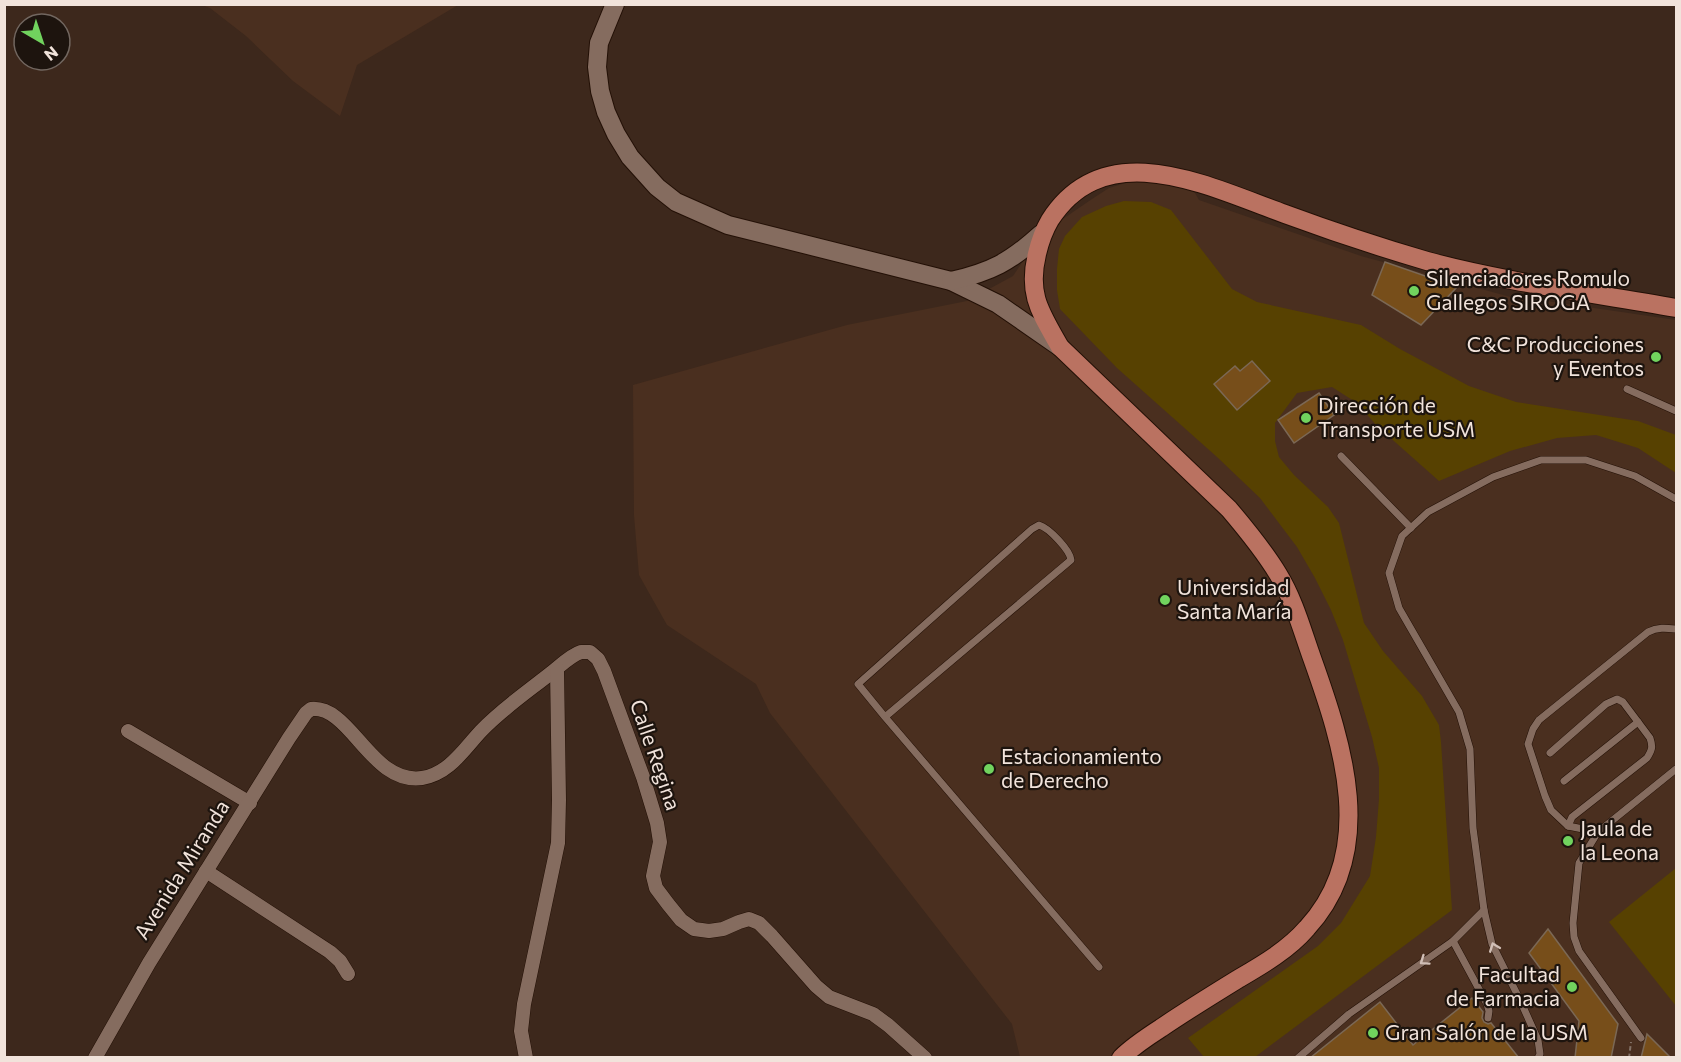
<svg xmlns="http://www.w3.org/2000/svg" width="1681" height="1062" viewBox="0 0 1681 1062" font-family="Commissioner,sans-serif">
<rect width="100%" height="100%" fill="#3d281c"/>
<!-- built -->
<g fill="#4a2f1f">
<polygon points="202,5 202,4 458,5 357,65 340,116 293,81 246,36 210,8"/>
<polygon points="1165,175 1195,193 1199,200 1361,256 1525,301 1526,298 1676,320 1676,1057 1020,1057 1012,1024 770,713 756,684 667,625 639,575 634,515 633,385 847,325 967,301 1013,276 1041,234 1092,199 1109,188 1135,180"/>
</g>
<!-- green -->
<g fill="#574101">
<polygon points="1124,201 1151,202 1171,210 1232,289 1257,302 1361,325 1400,349 1469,386 1516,402 1638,421 1676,435 1676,473 1638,448 1596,435 1557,438 1510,451 1439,481 1377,426 1357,403 1332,387 1297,393 1275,423 1275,441 1279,457 1294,475 1328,507 1339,523 1364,623 1383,651 1422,696 1439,725 1441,742 1452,910 1255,1057 1204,1057 1188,1038 1318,946 1341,923 1370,876 1376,837 1379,799 1379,768 1372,737 1343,640 1331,610 1315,578 1297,547 1260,498 1217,457 1117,368 1060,309 1057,290 1057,269 1059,249 1065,236 1082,217 1106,206"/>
<polygon points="1676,868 1676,1006 1609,922"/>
</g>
<!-- building -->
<g fill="#774e1a" stroke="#7b6855" stroke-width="1.5">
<polygon points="1385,262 1457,287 1421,325 1372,295"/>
<polygon points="1252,361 1270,381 1237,410 1214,384 1235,366 1240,371"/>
<polygon points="1319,393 1334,415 1294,443 1278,420"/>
<polygon points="1548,929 1618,1024 1611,1058 1575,1058 1579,1021 1529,953"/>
<polygon points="1472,998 1483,1012 1482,1018 1484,1022 1488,1024 1491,1023 1519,1058 1310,1058 1380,1002 1413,1045"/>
<polygon points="1647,1034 1671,1058 1641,1058"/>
</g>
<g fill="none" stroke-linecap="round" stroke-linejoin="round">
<defs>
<g id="lane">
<polyline points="1627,389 1676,411"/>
<polyline points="1341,456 1411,528"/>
<path d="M885,717L1071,560C1070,550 1049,528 1039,525L1032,529L858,684L885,717L1099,967"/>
<path d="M1550,753L1606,704L1617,699L1623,702L1650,738C1653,747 1652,750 1647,758L1572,817L1568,826"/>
<polyline points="1564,781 1638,722"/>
<path d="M1598,832L1568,826L1551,810L1545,796L1528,744L1533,729L1539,720L1648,632C1658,627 1666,628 1676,629"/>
<polyline points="1453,941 1487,1004 1489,1011 1488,1018"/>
<polyline points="1641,1038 1579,951 1574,937 1573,923 1579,863 1598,832 1676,769"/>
<polyline points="1298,1058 1349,1014 1453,941 1484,910"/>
<polyline points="1538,1058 1540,1054 1538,1040 1520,1000 1492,944 1484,910 1473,828 1470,749 1459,712 1399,608 1389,573 1402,536 1428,512 1493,477 1541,460 1586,460 1635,476 1676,499"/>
</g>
<g id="street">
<polyline points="128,731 250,803"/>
<polyline points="206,871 330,952 340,961 348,974"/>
<path d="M95,1058L149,963L289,738L306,713L311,709C351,705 371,785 422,778C449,774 464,749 481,731C502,709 527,692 551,673C560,666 571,655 581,652C584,652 587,652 590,652L598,659L604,671L643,777L657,823L660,842L653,876L656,888L668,904L681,920L694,929L709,931L723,929L739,922L749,919L759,923L772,936L816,986L829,997L873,1014L888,1025L925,1058"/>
<polyline points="526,1058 521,1031 524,1004 558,843 559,800 557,669"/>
</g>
<g id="secondary">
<polyline points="615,4 599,43 597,67 600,91 606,112 616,134 630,157 657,187 676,202 728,225 951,281 998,304 1060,347"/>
<path d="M951,281C991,272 1010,262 1041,234"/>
</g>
<path id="primary" d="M1121,1058C1133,1046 1147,1037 1161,1028C1186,1011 1212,995 1238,979C1262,965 1288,950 1307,928C1378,851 1343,745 1312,658C1302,630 1294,600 1278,574C1264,551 1246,529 1229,509L1060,347C1041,313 1027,295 1037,254C1040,241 1043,232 1050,220C1106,133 1209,187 1285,214C1331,231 1379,247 1427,261C1509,283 1593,293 1676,308"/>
</defs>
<!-- lane casing -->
<use href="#lane" stroke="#231006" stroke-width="8"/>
<!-- street casing -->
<use href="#street" stroke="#231006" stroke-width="15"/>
<!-- secondary casing -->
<use href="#secondary" stroke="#231006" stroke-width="20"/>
<!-- primary casing -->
<use href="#primary" stroke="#231006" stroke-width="20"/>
<!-- path -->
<g stroke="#847267" stroke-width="2" stroke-dasharray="4.5 3" stroke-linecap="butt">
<polyline points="1513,1057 1513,1058"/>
<polyline points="1629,1058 1631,1042"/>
</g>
<!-- lane -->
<use href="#lane" stroke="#856c5f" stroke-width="7"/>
<!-- street -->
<use href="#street" stroke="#856c5f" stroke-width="14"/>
<!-- secondary -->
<use href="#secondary" stroke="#856c5f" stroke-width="18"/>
<!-- primary -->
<use href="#primary" stroke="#ba7261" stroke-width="18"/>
</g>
<!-- one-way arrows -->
<defs><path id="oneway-chevron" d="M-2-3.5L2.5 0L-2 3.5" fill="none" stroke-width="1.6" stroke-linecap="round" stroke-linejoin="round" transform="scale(1.5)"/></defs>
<g stroke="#d1bfb6">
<use href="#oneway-chevron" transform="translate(1494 947) rotate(-111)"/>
<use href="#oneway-chevron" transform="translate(1424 961) rotate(145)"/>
</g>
<!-- markers -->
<g fill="#71d35e" stroke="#1d140e" stroke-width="2">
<circle cx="1414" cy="291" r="6"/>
<circle cx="1656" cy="357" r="6"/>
<circle cx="1306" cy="418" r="6"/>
<circle cx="1165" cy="600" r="6"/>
<circle cx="989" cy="769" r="6"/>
<circle cx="1568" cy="841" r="6"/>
<circle cx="1572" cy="987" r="6"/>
<circle cx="1373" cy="1033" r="6"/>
</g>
<g text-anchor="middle" stroke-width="4.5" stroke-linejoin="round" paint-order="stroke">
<!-- poi labels -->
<g font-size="21" fill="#f1e3db" stroke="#1d140e" text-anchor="start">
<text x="1426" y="286">Silenciadores Romulo<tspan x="1426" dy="24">Gallegos SIROGA</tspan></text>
<text x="1644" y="352" text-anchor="end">C&amp;C Producciones<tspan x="1644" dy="24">y Eventos</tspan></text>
<text x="1318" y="413">Dirección de<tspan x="1318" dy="24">Transporte USM</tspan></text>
<text x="1177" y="595">Universidad<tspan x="1177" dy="24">Santa María</tspan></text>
<text x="1001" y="764">Estacionamiento<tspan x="1001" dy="24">de Derecho</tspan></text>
<text x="1580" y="836">Jaula de<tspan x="1580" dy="24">la Leona</tspan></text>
<text x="1560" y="982" text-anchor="end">Facultad<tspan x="1560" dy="24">de Farmacia</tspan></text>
<text x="1385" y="1040">Gran Salón de la USM</text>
</g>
<!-- street labels -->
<g font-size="21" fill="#f1e3db" stroke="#1d140e">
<text transform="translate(655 755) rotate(71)" y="7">Calle Regina</text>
<text transform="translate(182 870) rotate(-58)" y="7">Avenida Miranda</text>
</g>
</g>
<!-- border -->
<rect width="1681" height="1062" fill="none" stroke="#f1e3db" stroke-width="12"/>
<!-- north arrow -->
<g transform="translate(42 42) rotate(141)"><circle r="28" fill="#1d140e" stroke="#726760" stroke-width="1.5"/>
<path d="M0-4.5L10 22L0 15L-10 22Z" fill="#71d35e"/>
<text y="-9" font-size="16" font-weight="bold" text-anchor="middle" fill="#f1e3db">N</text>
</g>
</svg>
